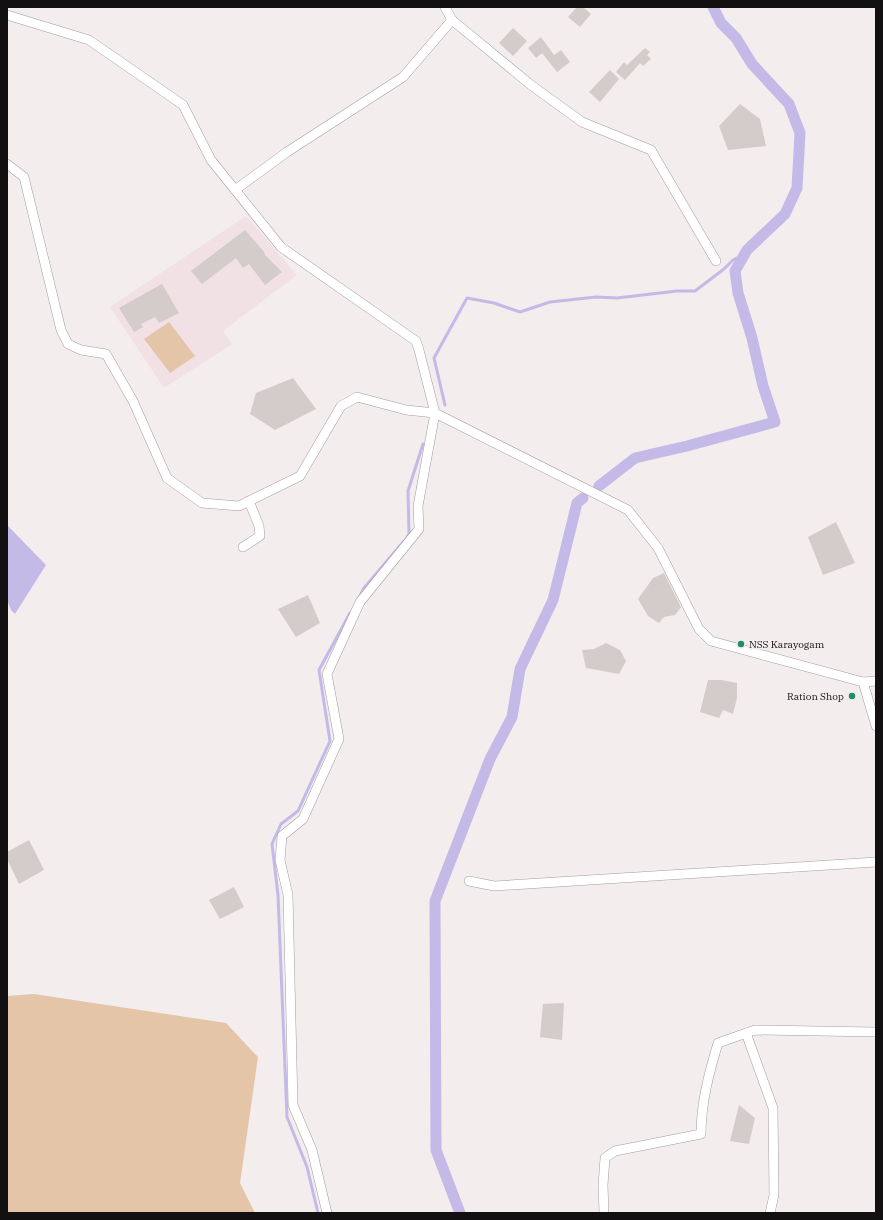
<svg xmlns="http://www.w3.org/2000/svg" width="883" height="1220" viewBox="0 0 883 1220" font-family="'IBM Plex Serif',serif">
<rect width="100%" height="100%" fill="#f3edee"/>
<!-- built -->
<polygon fill="#f1e1e5" points="246,216 297,275 223,331 232,344 164,388 110,307"/>
<!-- green -->
<g fill="#e4c5a7">
<polygon points="169,322 195,356 170,373 144,339"/>
<polygon points="34,994 226,1023 258,1057 240,1183 255,1213 7,1213 7,996"/>
</g>
<!-- water -->
<polygon fill="#c4bae7" points="7,525 46,565 15,614 11,610 7,600"/>
<g fill="none" stroke-linecap="round" stroke-linejoin="round">
<!-- stream -->
<g stroke="#c4bae7" stroke-width="3">
<polyline points="445,405 434,358 467,298 494,303 520,312 550,302 596,297 617,298 677,291 695,291 724,269 733,260 745,254"/>
<polyline points="407,537 409,534 408,491 423,444"/>
<polyline points="359,598 364,588 404,541"/>
<polyline points="318,1213 307,1167 287,1117 278,895 272,844 281,824 298,811 330,741 319,670 350,613"/>
</g>
<!-- canal -->
<g stroke="#c4bae7" stroke-width="11">
<polyline points="599,486 635,458 687,446 775,422 763,386 752,338 738,293 735,271 747,250 785,214 797,188 800,133 789,104 752,64 736,38 721,23 713,7"/>
<polyline points="460,1213 436,1150 435,901 490,759 512,717 520,669 553,600 577,503 583,498"/>
</g>
</g>
<!-- building -->
<g fill="#d3ccca">
<polygon points="577,7 583,7 591,14 580,27 568,17"/>
<polygon points="513,28 527,41 513,56 499,43"/>
<polygon points="541,37 554,55 561,50 570,62 557,72 542,53 536,58 528,48"/>
<polygon points="645,48 650,52 647,55 651,59 643,66 640,63 625,80 616,72 624,62 627,65"/>
<polygon points="610,70 619,79 600,102 589,92"/>
<polygon points="740,104 760,119 766,146 728,150 719,126"/>
<polygon points="245,230 265,253 264,254 282,272 265,285 249,264 243,268 236,258 202,284 191,271"/>
<polygon points="162,284 179,313 159,323 155,317 141,324 143,327 134,332 119,308"/>
<polygon points="293,378 316,409 275,430 250,414 256,393"/>
<polygon points="836,522 855,563 823,575 808,537"/>
<polygon points="664,573 681,607 675,615 664,617 659,623 648,616 638,599 653,578"/>
<polygon points="308,595 320,623 296,637 278,609"/>
<polygon points="606,643 620,650 626,661 619,674 586,668 582,650 594,649"/>
<polygon points="708,680 721,680 737,683 737,698 733,714 723,710 719,718 700,712"/>
<polygon points="29,840 44,870 19,884 7,859 7,852"/>
<polygon points="234,887 244,907 220,919 209,900"/>
<polygon points="564,1003 562,1040 540,1037 543,1004"/>
<polygon points="739,1105 755,1118 749,1144 730,1141"/>
</g>
<g fill="none" stroke-linecap="round" stroke-linejoin="round">
<defs>
<g id="minor">
<polyline points="445,7 452,20 531,85 582,122 651,150 716,261"/>
<polyline points="7,15 89,40 183,105 211,160 281,247 416,341 419,350 435,413 418,506 419,529 360,602 327,674 339,739 303,819 282,836 280,860 288,895 293,1105 312,1150 327,1213"/>
<polyline points="7,164 24,177 61,330 68,344 81,350 106,354 133,401 167,478 202,503 239,506 300,476 341,406 357,397 406,410 435,413 628,510 658,548 699,629 711,641 863,682 876,681"/>
<polyline points="235,190 287,152 403,77 452,20"/>
<polyline points="243,547 260,536 259,526 249,501"/>
<polyline points="863,682 876,726"/>
<polyline points="469,881 494,886 876,862"/>
<polyline points="746,1033 773,1108 774,1195 770,1213"/>
<path d="M604,1213L603,1185L605,1158L615,1151L701,1134C701,1103 709,1073 718,1043L755,1030L876,1032"/>
</g>
</defs>
<!-- minor casing -->
<use href="#minor" stroke="#a49d9f" stroke-width="10"/>
<!-- minor -->
<use href="#minor" stroke="#fff" stroke-width="9"/>
</g>
<!-- markers -->
<g fill="#258c68" stroke="#f3edee" stroke-width="1.5">
<circle cx="741" cy="644" r="4"/>
<circle cx="852" cy="696" r="4"/>
</g>
<g text-anchor="middle" stroke-width="3.5" stroke-linejoin="round" paint-order="stroke">
<!-- poi labels -->
<g font-size="10" fill="#131011" stroke="#f3edee" text-anchor="start">
<text x="749" y="648">NSS Karayogam</text>
<text x="844" y="700" text-anchor="end">Ration Shop</text>
</g>
</g>
<!-- border -->
<rect width="883" height="1220" fill="none" stroke="#131011" stroke-width="16"/>
</svg>
